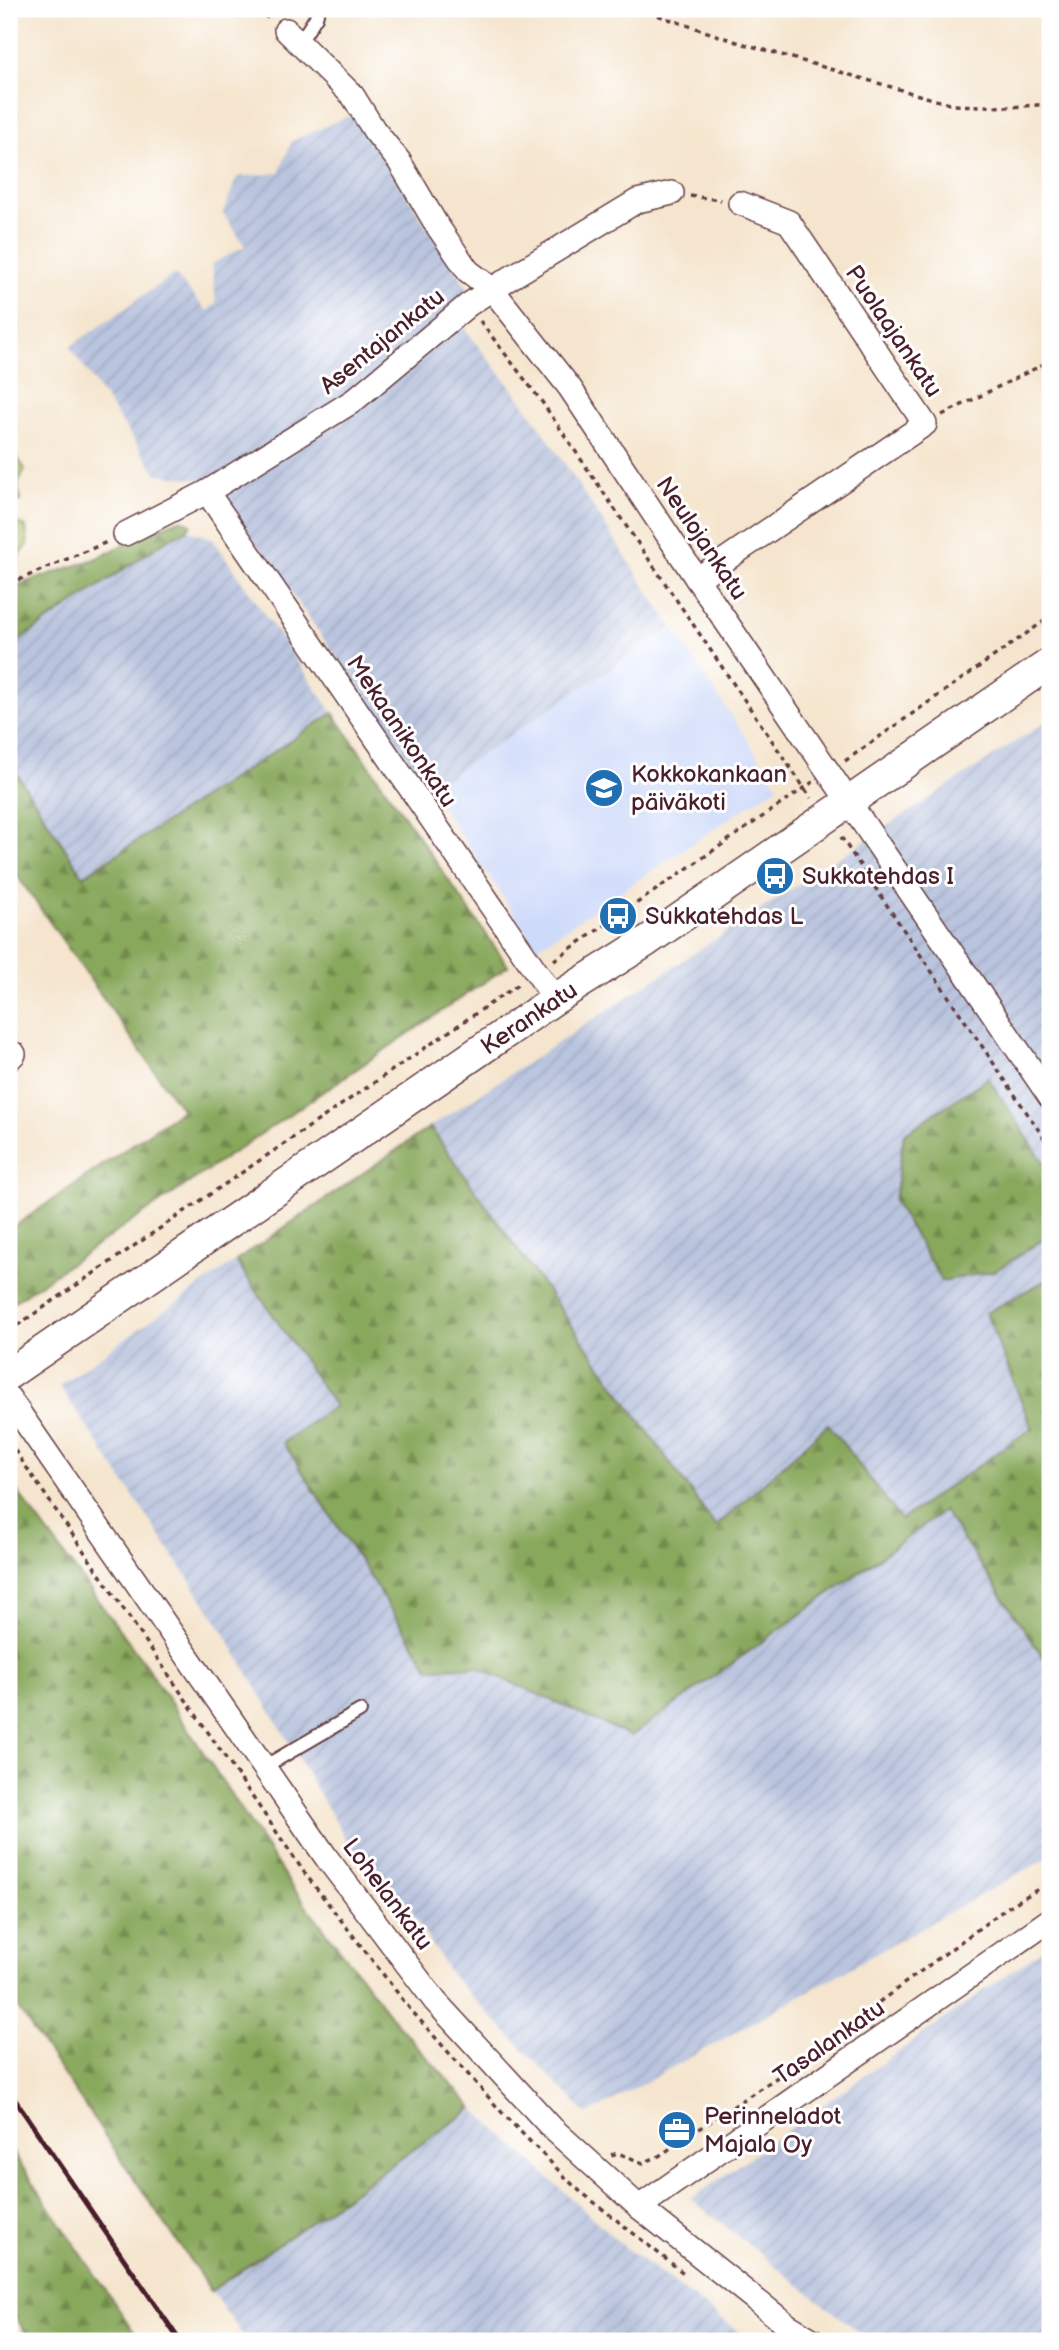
<svg xmlns="http://www.w3.org/2000/svg" width="1059" height="2350" viewBox="0 0 1059 2350" font-family="'Balsamiq Sans',sans-serif">
<defs>
<pattern id="industrial-furrows" width="10" height="10" patternUnits="userSpaceOnUse" patternTransform="scale(1.75)"><rect width="10" height="10" fill="#b9c4de"/><path d="M-1 1l2-2M0 10L10 0M9 11l2-2" fill="none" stroke="#a1a8bf"/></pattern>
<pattern id="forest-firs" width="22" height="20" patternUnits="userSpaceOnUse" patternTransform="scale(1.75)"><rect width="22" height="20" fill="#88a85c"/><path d="M5 1l3.5 6h-7zM16 11l3.5 6h-7z" fill="#71884c"/></pattern>
</defs>
<rect width="100%" height="100%" fill="#fff"/>
<filter id="ink" filterUnits="userSpaceOnUse"><feTurbulence type="fractalNoise" baseFrequency=".0143" numOctaves="2"/><feDisplacementMap in="SourceGraphic" scale="14" xChannelSelector="R" yChannelSelector="G"/><feConvolveMatrix kernelMatrix="1 2 1 2 8 2 1 2 1" color-interpolation-filters="sRGB"/></filter>
<filter id="wash" filterUnits="userSpaceOnUse"><feTurbulence type="fractalNoise" baseFrequency=".00686" numOctaves="4" result="noise"/><feDisplacementMap in="SourceGraphic" scale="28" xChannelSelector="R" yChannelSelector="G"/><feGaussianBlur stdDeviation="1.57" result="paint"/><feColorMatrix in="noise" values="0 0 0 0 0 0 0 0 0 0 0 0 0 0 0 0 0 1.4 0 .05"/><feComposite in="paint" operator="in"/></filter>
<g filter="url(#wash)">
<rect width="100%" height="100%" fill="#f5e5ce"/>
<!-- built -->
<polygon fill="#cedafa" points="672,627 778,786 537,948 430,789"/>
<!-- industrial -->
<g fill="url(#industrial-furrows)">
<polygon points="353,114 474,298 453,314 530,411 672,627 430,789 212,481 157,474 70,347 174,274 207,311 216,303 212,264 245,246 223,213 237,177 279,173 292,141"/>
<polygon points="187,530 212,538 333,713 83,876 9,762 9,647 167,540"/>
<polygon points="1050,719 1050,1278 986,1313 1032,1428 901,1520 828,1425 716,1527 430,1127"/>
<polygon points="236,1261 335,1406 283,1442 428,1668 477,1667 631,1736 944,1511 1050,1667 1050,1856 587,2115 451,1975 407,1904 349,1844 219,1624 59,1385"/>
<polygon points="1050,1944 1050,2341 870,2341 691,2199"/>
<polygon points="473,2108 622,2245 752,2341 247,2341 211,2291"/>
</g>
<!-- grass -->
<g fill="#abc268" stroke="#7a704a" stroke-width="2">
<polygon points="9,445 25,469 18,484 20,501 9,505"/>
<polygon points="9,519 26,527 28,545 18,557 18,566 9,570"/>
</g>
<!-- forest -->
<g fill="url(#forest-firs)" stroke="#696444" stroke-width="2">
<polygon points="182,519 191,524 187,530 167,540 9,647 9,588 95,559 156,529"/>
<polygon points="333,713 508,966 9,1305 9,1230 182,1110 9,864 9,762 83,876"/>
<polygon points="988,1078 1050,1172 1050,1235 995,1271 942,1281 894,1201 904,1134"/>
<polygon points="430,1127 716,1527 828,1424 901,1520 1032,1428 986,1313 1050,1278 1050,1667 944,1511 631,1736 477,1667 429,1668 283,1442 335,1406 236,1261"/>
<polygon points="9,1480 147,1667 290,1884 397,2024 473,2108 211,2291 9,1995"/>
<polygon points="9,2147 140,2341 31,2341 9,2307"/>
</g>
</g>
<g filter="url(#ink)">
<g fill="none" stroke-linecap="round" stroke-linejoin="round">
<defs>
<g id="service">
<polyline points="300,42 316,17 318,9"/>
<polyline points="264,1767 360,1711"/>
</g>
<g id="minor">
<polyline points="286,30 353,96 374,130 399,161 436,224 468,271 492,289 570,388 697,579 1050,1097"/>
<polyline points="207,492 555,999"/>
<polyline points="125,534 207,492 353,401 468,305 492,289 637,201 672,193"/>
<polyline points="697,579 925,424 789,222 740,203"/>
<polyline points="9,1059 14,1054"/>
<polyline points="9,1398 326,1857 435,2001 552,2128 639,2207 786,2324 814,2341"/>
<polyline points="639,2207 1050,1920"/>
</g>
<polyline id="tertiary" points="9,1374 555,999 647,941 1050,663"/>
</defs>
<!-- service casing -->
<use href="#service" stroke="#643d43" stroke-width="16"/>
<!-- minor casing -->
<use href="#minor" stroke="#643d43" stroke-width="26"/>
<!-- tertiary casing -->
<use href="#tertiary" stroke="#643d43" stroke-width="33"/>
<!-- path -->
<g stroke="#643d43" stroke-width="3.5" stroke-dasharray="5 5" stroke-linecap="butt">
<polyline points="256,9 268,18"/>
<polyline points="639,9 734,41 953,105 1010,107 1050,104"/>
<polyline points="690,196 721,200"/>
<polyline points="480,321 542,402 811,798"/>
<polyline points="942,415 1050,361"/>
<polyline points="9,584 107,542"/>
<polyline points="845,761 1050,617"/>
<polyline points="841,837 1050,1147"/>
<polyline points="554,960 813,782"/>
<polyline points="9,1331 519,984"/>
<polyline points="9,1442 306,1875 410,2009 506,2117 576,2188 686,2275"/>
<polyline points="611,2155 618,2153 643,2163 659,2156 776,2078 1008,1907 1050,1882"/>
</g>
<!-- service -->
<use href="#service" stroke="#fff" stroke-width="12"/>
<!-- minor -->
<use href="#minor" stroke="#fff" stroke-width="23"/>
<!-- tertiary -->
<use href="#tertiary" stroke="#fff" stroke-width="30"/>
<!-- rail -->
<polyline stroke="#4a1f2b" stroke-width="5" points="9,2091 180,2341"/>
</g>
</g>
<!-- icons -->
<defs>
<symbol id="school-disc" viewBox="-11 -11 22 22"><circle r="9.5" fill="#1f6fb2" stroke="#fff"/><path d="M0-5L7-2L0 1L-7-2ZM-4 1L0 2.5L4 1V4Q0 6-4 4Z" fill="#fff"/></symbol>
<symbol id="bus-disc" viewBox="-11 -11 22 22"><circle r="9.5" fill="#1f6fb2" stroke="#fff"/><path d="M-5-6H5V4H4V6H2V4H-2V6H-4V4H-5ZM-3.5-4V0h7V-4ZM-3.5 1.2v1.5H-2V1.2ZM2 1.2v1.5H3.5V1.2Z" fill="#fff"/></symbol>
<symbol id="office-disc" viewBox="-11 -11 22 22"><circle r="9.5" fill="#1f6fb2" stroke="#fff"/><path d="M-6-3h4V-5.5h4V-3h4V5H-6ZM-1-4.5V-3h2v-1.5ZM-6 0V1H6V0Z" fill="#fff"/></symbol>
</defs>
<g fill-rule="evenodd">
<use href="#school-disc" x="582" y="766" width="44" height="44"/>
<use href="#bus-disc" x="753" y="854" width="44" height="44"/>
<use href="#bus-disc" x="596" y="894" width="44" height="44"/>
<use href="#office-disc" x="655" y="2108" width="44" height="44"/>
</g>
<g text-anchor="middle" stroke-width="6" stroke-linejoin="round" paint-order="stroke">
<!-- street labels -->
<g font-size="24" fill="#4a1f2b" stroke="#fff">
<text transform="translate(894 331) rotate(56)" y="8">Puolaajankatu</text>
<text transform="translate(382 341) rotate(-39)" y="8">Asentajankatu</text>
<text transform="translate(702 538) rotate(56)" y="8">Neulojankatu</text>
<text transform="translate(402 731) rotate(56)" y="8">Mekaanikonkatu</text>
<text transform="translate(529 1018) rotate(-34)" y="8">Kerankatu</text>
<text transform="translate(388 1894) rotate(53)" y="8">Lohelankatu</text>
<text transform="translate(829 2042) rotate(-35)" y="8">Tasalankatu</text>
</g>
<!-- poi labels -->
<g font-size="24" fill="#4a1f2b" stroke="#fff" text-anchor="start">
<text x="631" y="782">Kokkokankaan<tspan x="631" dy="28">päiväkoti</tspan></text>
<text x="802" y="884">Sukkatehdas I</text>
<text x="645" y="924">Sukkatehdas L</text>
<text x="704" y="2124">Perinneladot<tspan x="704" dy="28">Majala Oy</tspan></text>
</g>
</g>
<!-- margin -->
<rect width="1059" height="2350" fill="none" stroke="#fff" stroke-width="35"/>
</svg>
